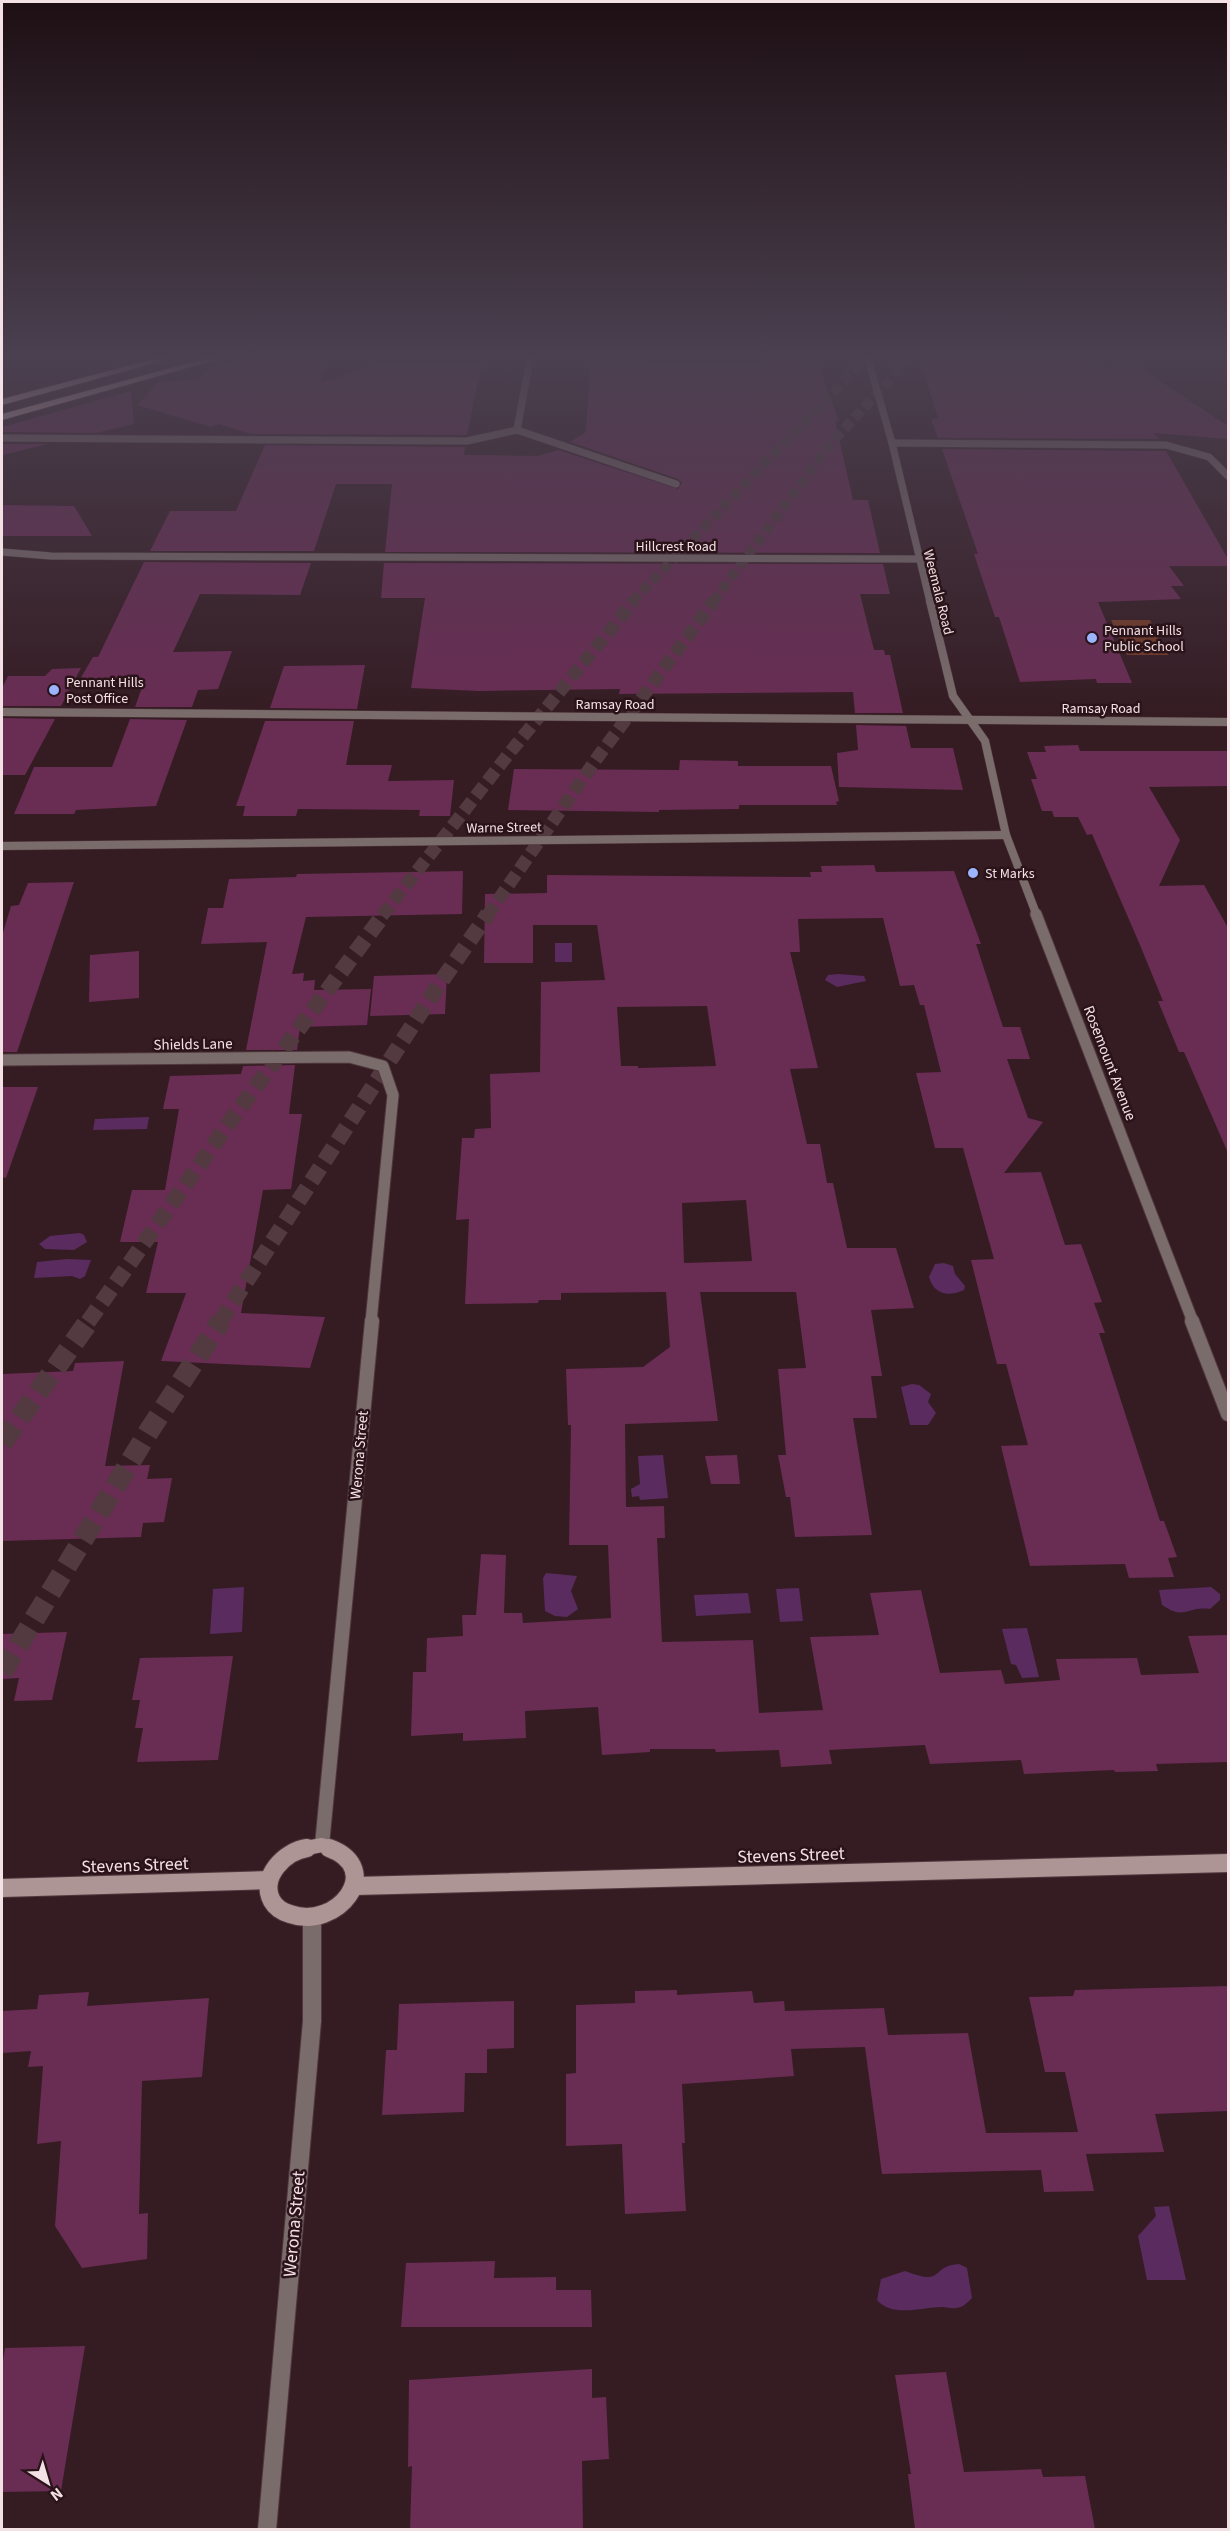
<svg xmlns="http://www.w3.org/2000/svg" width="1230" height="2531" viewBox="0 0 1230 2531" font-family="'Source Sans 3',sans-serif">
<rect width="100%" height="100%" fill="#351c23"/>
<!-- green -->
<polygon fill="#753a27" points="1111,620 1150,620 1168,655 1127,655"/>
<!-- water -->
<g fill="#5a2b5e">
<rect x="555" y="943" width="17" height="19"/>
<polygon points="838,974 864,976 866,981 837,987 825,980 828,975"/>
<polygon points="149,1117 147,1129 93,1130 95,1119"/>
<polygon points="80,1233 84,1235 87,1242 74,1250 45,1249 39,1244 50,1236"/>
<polygon points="67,1259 91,1260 85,1276 80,1279 72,1276 34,1278 37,1262"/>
<path d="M935,1264L944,1263L953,1266L955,1274L965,1286L964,1290C949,1297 934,1295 929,1277Z"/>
<polygon points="912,1384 919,1385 931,1394 928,1402 936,1413 928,1425 910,1425 901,1387"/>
<polygon points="663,1455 668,1498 640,1500 639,1496 632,1497 631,1489 640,1484 638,1456"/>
<polygon points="546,1573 577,1576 571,1591 578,1609 567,1617 555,1616 545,1611 543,1578"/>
<polygon points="244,1587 242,1632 210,1634 213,1589"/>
<path d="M1211,1587L1220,1594V1600L1210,1609C1186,1606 1186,1621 1162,1605L1159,1590Z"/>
<polygon points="799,1588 803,1621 780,1622 776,1589"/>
<polygon points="748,1593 751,1613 696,1616 694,1595"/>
<polygon points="1027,1628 1039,1677 1022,1678 1016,1665 1011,1664 1002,1629"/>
<polygon points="1169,2206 1186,2280 1147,2280 1138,2236 1156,2216 1154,2207"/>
<path d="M959,2264L967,2268L972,2298C967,2303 964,2307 956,2308C952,2309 947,2307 942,2307C923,2307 892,2318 877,2300L881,2279L905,2271C946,2287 929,2266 959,2264Z"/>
</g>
<!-- building -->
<g fill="#692c53" fill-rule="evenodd">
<polygon points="919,359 1094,359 1099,369 1137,366 1228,426 1228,439 1154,433 1159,439 938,438 931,419 938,418"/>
<polygon points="328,361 320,383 380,363 481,365 467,435 251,434 219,424 211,427 137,405 159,382 197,380 208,370 237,362"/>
<polygon points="762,361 796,361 797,366 819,366 839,421 835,421 853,500 868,500 880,553 385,552 392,484 336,484 314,551 150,551 170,511 236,511 265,445 465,447 464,455 538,456 558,450 678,489 682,483 678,479 570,442 586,432 590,366 762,364"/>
<polygon points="131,391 134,424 96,433 2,432 2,427"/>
<polygon points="2,444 48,444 2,455"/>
<polygon points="942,449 1166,451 1228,559 1228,566 1169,566 1184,586 1171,586 1181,599 1098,602 1132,683 1097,683 1096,679 1020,682 999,617 995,617 974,554 978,554"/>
<polygon points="2,505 74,506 92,536 2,536"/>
<polygon points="144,562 311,563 300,595 200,594 173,652 232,651 218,689 198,690 192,707 135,707 142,687 76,686 93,657 98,657"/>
<polygon points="384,563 883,564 890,594 860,594 874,650 884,650 885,655 890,655 903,713 855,713 853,692 619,694 620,689 479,691 411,688 425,598 381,598"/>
<polygon points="365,665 357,709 270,708 284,666"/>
<polygon points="81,668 61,706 2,706 2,688 8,676 45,676 52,669"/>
<polygon points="2,718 55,719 25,775 2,775"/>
<polygon points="130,719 187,720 156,806 76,810 74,814 14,814 34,767 112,767"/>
<polygon points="265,721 354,721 346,765 392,765 388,781 454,780 450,816 419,816 420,810 298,809 296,816 243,816 245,806 236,806"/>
<polygon points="856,725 906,726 911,748 953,748 963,790 839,787 837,753 858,750"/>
<polygon points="1078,745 1080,751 1228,751 1228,786 1149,787 1180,840 1159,886 1204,885 1228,928 1228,1153 1184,1052 1179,1052 1158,1001 1163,1001 1140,945 1092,834 1087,835 1078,817 1054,817 1052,811 1042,811 1031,779 1037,779 1027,752 1046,752 1044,746"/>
<polygon points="680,760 738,761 738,766 831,766 839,801 836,802 837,805 739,805 739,809 659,810 659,812 508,810 514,769 679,770"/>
<path d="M874,865L876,872L954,871L981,944H976L1003,1027H1020L1030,1059H1007L1028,1118L1043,1122L1004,1173L1041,1172L1065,1245L1081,1244L1102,1302L1094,1303L1105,1333H1099L1160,1521H1164L1177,1557L1168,1558L1174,1577L1129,1578L1125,1564L1030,1566L1001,1446L1028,1445L1006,1364H997L971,1260L994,1259L963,1148H935L916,1073L941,1072L924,1005H920L914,985L900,986L883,918L798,919L800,952H790L818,1068L790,1069L807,1144H820L827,1183H833L847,1248H896L914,1308L871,1310L882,1376H871L877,1418H853L872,1535L795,1537L790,1497H786L778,1455H786L778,1369L806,1368L796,1292H700L718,1421L625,1424L626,1507L664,1506L665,1538H657L662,1642L753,1640L759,1713L823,1710L810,1637L879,1635L870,1593L921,1590L940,1673L1001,1670L1005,1684L1060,1680L1056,1659L1137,1658L1141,1675L1199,1673L1188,1636L1228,1635V1762L1156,1764L1158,1771L1115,1772L1114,1770L1024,1774L1021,1760L930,1764L925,1745L829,1750L832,1764L781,1767L779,1750L716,1752L715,1749H650V1752L602,1755L598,1707L525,1711L526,1738L463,1741V1733L411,1736L413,1672H426L427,1638L463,1636L462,1615H476L481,1554L506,1555L504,1613H522L523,1623L611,1618L608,1545H569L571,1425H568L566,1369L643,1367L670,1347L666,1292L561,1293V1300H539L538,1303L465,1304L469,1219L456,1220L462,1138H474L475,1129L491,1128L490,1074L540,1072L541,982L605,980L597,925H533V963H484L485,894L547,893V875L811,877L810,872H822L821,866ZM707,1006L716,1066L638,1068V1066H621L617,1007ZM746,1200L752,1261L684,1263L682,1203Z"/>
<polygon points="463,871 462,914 306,917 292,974 304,973 303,981 315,980 314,990 371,989 367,1025 300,1027 297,1050 246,1050 267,942 201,944 208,908 223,908 229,879 296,877 297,874"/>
<polygon points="74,882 17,1052 2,1052 2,936 11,906 19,905 28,883"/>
<polygon points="139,951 139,998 89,1002 90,955"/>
<polygon points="447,974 445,1014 370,1016 374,976"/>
<polygon points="295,1065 289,1114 302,1114 291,1189 263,1190 241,1313 325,1317 310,1368 161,1361 186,1293 146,1293 158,1242 120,1242 132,1190 165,1190 179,1109 163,1109 170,1076 241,1074 243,1066"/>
<polygon points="2,1087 38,1087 6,1178 2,1177"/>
<polygon points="124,1361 105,1466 150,1465 147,1479 172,1478 164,1522 143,1523 141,1537 2,1541 2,1374 73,1371 75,1363"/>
<polygon points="737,1455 740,1484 711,1484 705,1456"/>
<polygon points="67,1632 52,1700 14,1701 19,1678 2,1679 2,1634"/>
<polygon points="233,1656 218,1760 137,1762 143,1728 135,1728 140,1700 132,1700 140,1658"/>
<polygon points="1228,1986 1228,2111 1155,2114 1164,2152 1086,2154 1094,2191 1044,2192 1041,2170 882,2174 865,2047 791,2049 794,2076 682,2084 685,2143 682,2143 686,2211 625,2214 622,2144 566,2146 566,2074 576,2073 576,2005 635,2003 635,1991 677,1990 677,1995 752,1991 754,2003 784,2001 785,2011 884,2008 888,2035 968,2033 986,2133 1078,2132 1065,2072 1045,2072 1029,1997 1073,1996 1075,1990"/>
<polygon points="89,1992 87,2006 209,1998 202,2077 142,2081 139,2214 148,2213 147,2259 82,2268 55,2226 61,2141 37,2144 43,2066 28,2067 31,2051 2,2053 2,2011 37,2009 39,1995"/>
<polygon points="514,2001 514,2048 487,2049 487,2073 465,2073 464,2112 382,2115 386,2050 397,2050 399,2004"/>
<polygon points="495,2261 494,2278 556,2277 556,2290 591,2290 592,2327 401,2327 406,2263"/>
<polygon points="85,2346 61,2491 2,2492 2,2367 5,2348"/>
<polygon points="592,2369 592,2398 606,2397 609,2459 582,2461 583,2529 410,2529 412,2466 408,2467 409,2380"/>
<polygon points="946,2372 964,2472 1041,2469 1043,2477 1085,2476 1095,2529 915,2529 908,2474 911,2474 895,2375"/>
</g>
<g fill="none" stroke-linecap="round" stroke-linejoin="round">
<!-- highway-tunnel-far3 -->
<g stroke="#523a40" stroke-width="10" stroke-dasharray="10 4.5" stroke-linecap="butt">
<polyline points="632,602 865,359"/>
<polyline points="713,602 832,442 909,359"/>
</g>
<!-- highway-tunnel-far2 -->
<g stroke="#523a40" stroke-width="13" stroke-dasharray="13 6" stroke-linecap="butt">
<polyline points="382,916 511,751 634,601"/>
<polyline points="487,916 597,758 714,601"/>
</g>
<!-- highway-tunnel-far1 -->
<g stroke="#523a40" stroke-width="16" stroke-dasharray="16 8" stroke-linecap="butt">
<polyline points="88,1322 234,1116 384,914"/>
<polyline points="220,1322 438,986 488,914"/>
</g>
<!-- highway-tunnel -->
<g stroke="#523a40" stroke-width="21" stroke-dasharray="21 10" stroke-linecap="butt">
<polyline points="2,1443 89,1321"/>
<polyline points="2,1672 149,1431 221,1321"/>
</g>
<defs>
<g id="street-far4">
<polyline points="868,359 892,443 930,602"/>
<polyline points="517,430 676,484"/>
<polyline points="2,438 467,441 517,430 530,359"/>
<polyline points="892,443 1166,445 1209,457 1228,476"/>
<polyline points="2,552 51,556 919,559"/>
</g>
<g id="street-far3">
<polyline points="930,601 953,696 985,741 1006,835 1037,916"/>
<polyline points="2,712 1228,722"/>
<polyline points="2,846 1006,835"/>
</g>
<g id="street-far2">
<polyline points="1036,914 1193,1322"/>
<polyline points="2,1060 349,1057 383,1066 393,1095 371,1322"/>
</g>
<g id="street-far1">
<polyline points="1192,1321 1228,1414"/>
<polyline points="322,1845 372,1321"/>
</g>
<polyline id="street" points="267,2530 312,2021 312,1917"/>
<polyline id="secondary-far1" points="301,1849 322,1845 333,1849"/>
<g id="secondary">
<path d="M307,1848C285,1851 259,1877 272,1901C276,1908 283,1912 290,1914C337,1931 386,1869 329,1848"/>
<polyline points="355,1886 1228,1863"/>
<polyline points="2,1888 269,1880"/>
</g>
<g id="highway">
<polygon points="154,359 169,359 2,405 2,399"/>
<polygon points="204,359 219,359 2,420 2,414"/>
</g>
</defs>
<!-- street-far4 casing -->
<use href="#street-far4" stroke="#50383e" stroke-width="8"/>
<!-- street-far3 casing -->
<use href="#street-far3" stroke="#50383e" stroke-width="9"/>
<!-- street-far2 casing -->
<use href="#street-far2" stroke="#50383e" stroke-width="13"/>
<!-- street-far1 casing -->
<use href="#street-far1" stroke="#50383e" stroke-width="16"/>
<!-- street casing -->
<use href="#street" stroke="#50383e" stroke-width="20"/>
<!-- secondary-far1 casing -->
<use href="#secondary-far1" stroke="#50383e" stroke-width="16"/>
<!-- secondary casing -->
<use href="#secondary" stroke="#50383e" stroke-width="20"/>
<!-- highway casing -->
<use href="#highway" stroke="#50383e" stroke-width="2"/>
<!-- street-far4 -->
<use href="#street-far4" stroke="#7b6c6c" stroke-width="7"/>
<!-- street-far3 -->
<use href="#street-far3" stroke="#7b6c6c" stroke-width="8"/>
<!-- street-far2 -->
<use href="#street-far2" stroke="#7b6c6c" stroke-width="11"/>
<!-- street-far1 -->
<use href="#street-far1" stroke="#7b6c6c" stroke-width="14"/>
<!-- street -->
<use href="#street" stroke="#7b6c6c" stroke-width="18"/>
<!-- secondary-far1 -->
<use href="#secondary-far1" stroke="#ac9594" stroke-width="14"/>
<!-- secondary -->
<use href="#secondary" stroke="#ac9594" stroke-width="18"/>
<!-- highway -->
<use href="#highway" fill="#f5d1d0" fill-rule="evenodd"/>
</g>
<!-- sky -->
<linearGradient id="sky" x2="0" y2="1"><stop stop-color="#1d0f13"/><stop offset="0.5" stop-color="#4b4050"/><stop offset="1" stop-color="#4b4050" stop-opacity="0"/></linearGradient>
<rect width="1230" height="714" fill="url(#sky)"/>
<!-- markers -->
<g fill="#9cb4fd" stroke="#2b131a" stroke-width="2">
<circle cx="1092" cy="638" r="6"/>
<circle cx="54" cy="690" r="6"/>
<circle cx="973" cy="873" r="6"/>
</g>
<g text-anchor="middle" stroke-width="5" stroke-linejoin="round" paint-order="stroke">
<!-- far-street labels -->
<g font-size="14" fill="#f3e1e5" stroke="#2b131a">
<text x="676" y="551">Hillcrest Road</text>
<text transform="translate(939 592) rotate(76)" y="5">Weemala Road</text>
<text x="615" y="709">Ramsay Road</text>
<text x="1101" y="713">Ramsay Road</text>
<text transform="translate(504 827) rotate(-1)" y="5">Warne Street</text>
</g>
<!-- far-poi labels -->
<g font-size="14" fill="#f3e1e5" stroke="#2b131a" text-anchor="start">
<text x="1104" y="635">Pennant Hills<tspan x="1104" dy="16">Public School</tspan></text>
<text x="66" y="687">Pennant Hills<tspan x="66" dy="16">Post Office</tspan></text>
<text x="985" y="878">St Marks</text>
</g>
<!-- street labels -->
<g font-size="15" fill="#f3e1e5" stroke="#2b131a">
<text transform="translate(193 1044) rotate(-1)" y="5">Shields Lane</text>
<text transform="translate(1110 1063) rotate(69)" y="5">Rosemount Avenue</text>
<text transform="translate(359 1455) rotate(-85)" y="5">Werona Street</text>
</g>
<!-- near-street labels -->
<g font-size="18" fill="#f3e1e5" stroke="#2b131a">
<text transform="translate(791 1855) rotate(-2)" y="6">Stevens Street</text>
<text transform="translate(135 1865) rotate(-2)" y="6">Stevens Street</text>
<text transform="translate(294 2224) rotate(-85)" y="6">Werona Street</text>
</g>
</g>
<!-- border -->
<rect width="1230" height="2531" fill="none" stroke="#f3e1e5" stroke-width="6"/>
<!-- north arrow -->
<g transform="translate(48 2483) rotate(143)" stroke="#2b131a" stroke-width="4.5" paint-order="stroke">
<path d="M0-4.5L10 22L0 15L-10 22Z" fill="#f3e1e5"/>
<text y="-9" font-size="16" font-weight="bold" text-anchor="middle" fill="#f3e1e5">N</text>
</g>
</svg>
